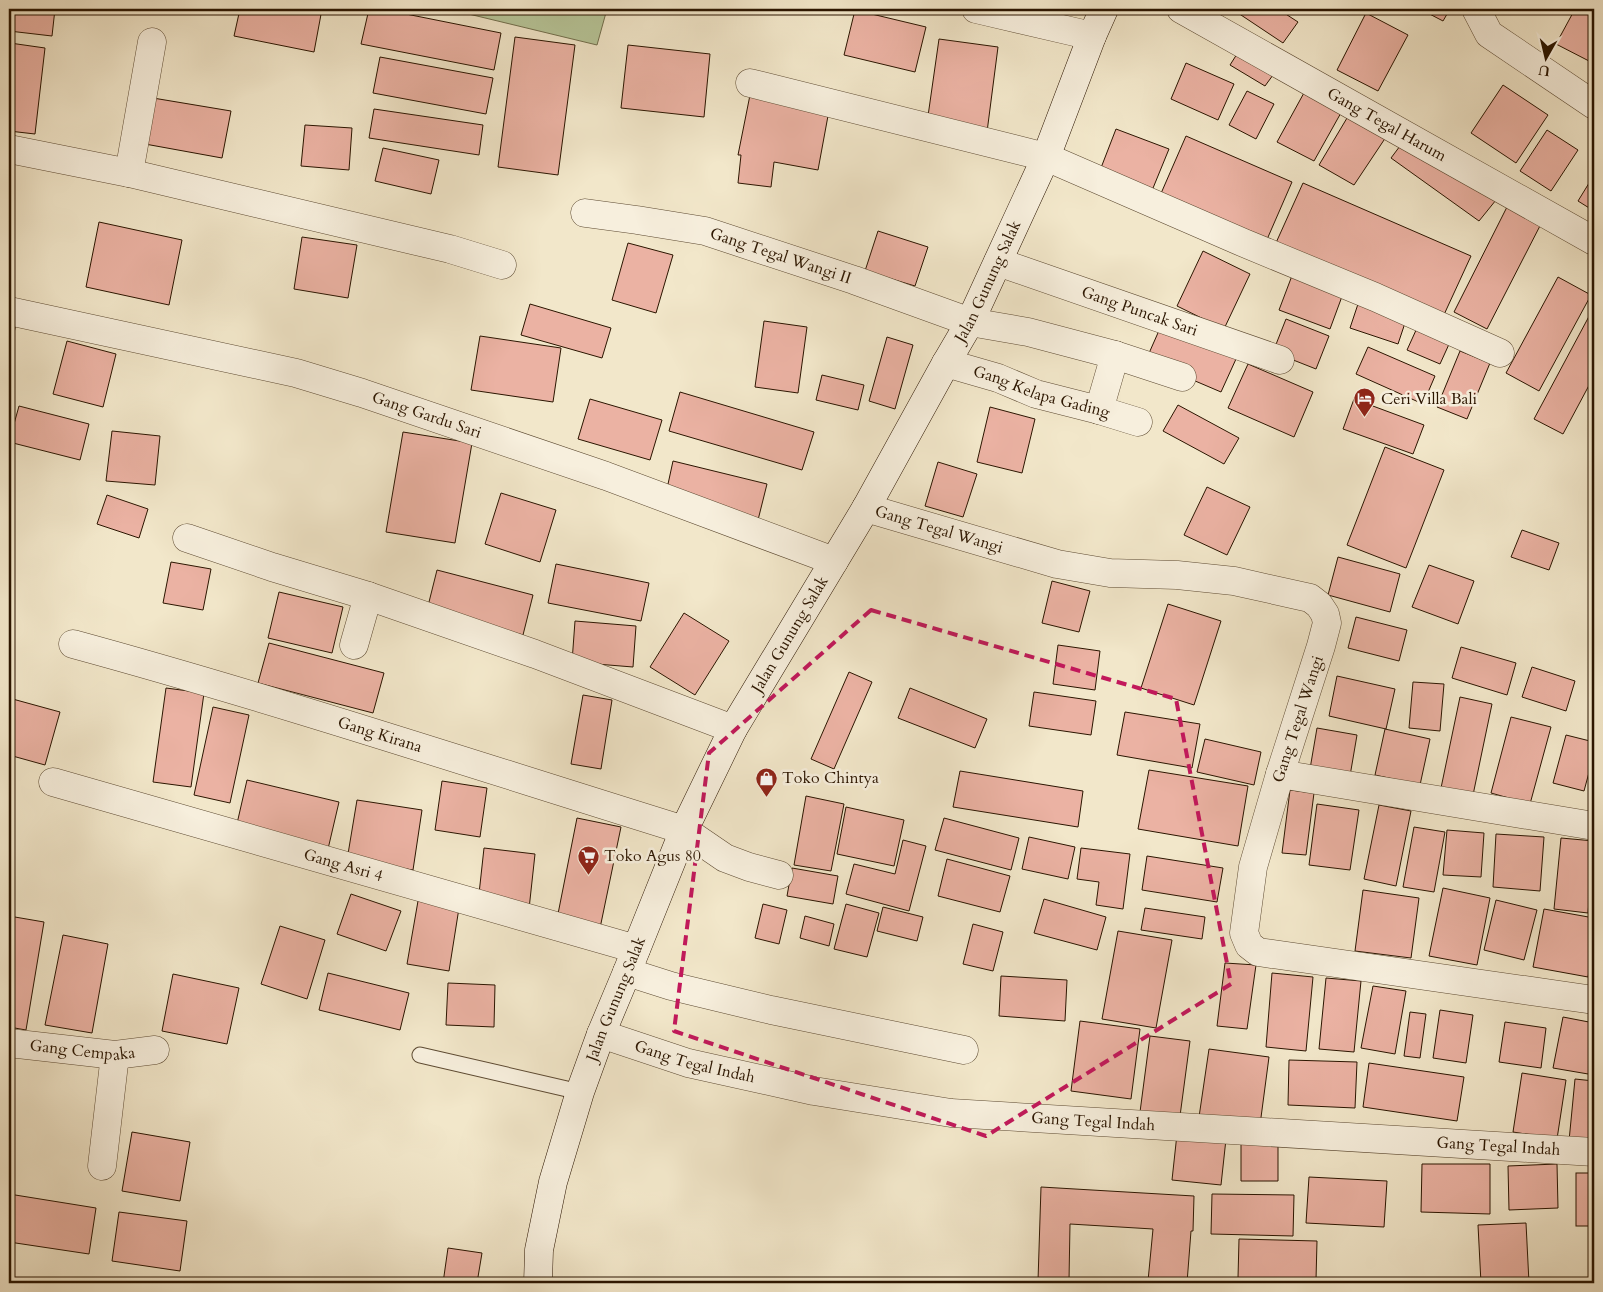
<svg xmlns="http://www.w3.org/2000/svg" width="1603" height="1292" font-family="Cardo,serif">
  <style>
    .green { fill: #b7c699; stroke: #716e4c }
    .building { fill: #ebb2a3; stroke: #2b1500 }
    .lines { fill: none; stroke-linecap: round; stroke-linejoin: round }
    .service-casing { stroke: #5d4a32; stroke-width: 17 }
    .minor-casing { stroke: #5d4a32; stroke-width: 29 }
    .secondary-casing { stroke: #2b1500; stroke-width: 29 }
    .service { stroke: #f7efdd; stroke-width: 15 }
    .minor { stroke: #f7efdd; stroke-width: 28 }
    .secondary { stroke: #f7efdd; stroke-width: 28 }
    .marked { fill: none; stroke: #c2185b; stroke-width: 4; stroke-dasharray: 10 6; stroke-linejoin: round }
    .labels { text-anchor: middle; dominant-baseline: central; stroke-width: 5; stroke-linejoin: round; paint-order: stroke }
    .street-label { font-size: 16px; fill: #2b1500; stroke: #f7efdd }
    .poi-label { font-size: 16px; fill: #2b1500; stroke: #f7efdd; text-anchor: start }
  </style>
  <rect width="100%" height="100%" fill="#f2e7ca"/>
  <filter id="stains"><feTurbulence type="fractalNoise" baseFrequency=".004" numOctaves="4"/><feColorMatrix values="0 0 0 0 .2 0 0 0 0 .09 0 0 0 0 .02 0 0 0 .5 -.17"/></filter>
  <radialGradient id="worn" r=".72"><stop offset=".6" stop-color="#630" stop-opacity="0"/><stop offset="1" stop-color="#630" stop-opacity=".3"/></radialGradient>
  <path class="green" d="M448 9H607L597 45Z"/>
  <g class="building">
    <path d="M9 9H55L52 36 9 31Z"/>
    <path d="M240 9H322L314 52 234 36Z"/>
    <path d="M369 9H381L501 33 494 70 361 44Z"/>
    <path d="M698 9H721L720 14Z"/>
    <path d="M1232 9H1278L1298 22 1283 43Z"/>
    <path d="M1420 9H1450L1443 21Z"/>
    <path d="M1575 9H1594V51L1589 61 1556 44Z"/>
    <path d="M855 10 926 27 915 72 844 55Z"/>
    <path d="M1366 13 1408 35 1378 91 1337 70Z"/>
    <path d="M515 37 575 45 558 175 498 167Z"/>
    <path d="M939 39 998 47 987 132 927 123Z"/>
    <path d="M10 43 45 48 35 134 9 131V58Z"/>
    <path d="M628 45 710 54 704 117 621 108Z"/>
    <path d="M1237 54 1273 75 1265 86 1230 65Z"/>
    <path d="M380 57 493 78 486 114 373 93Z"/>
    <path d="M1186 63 1234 84 1218 120 1171 99Z"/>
    <path d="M1503 85 1548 115 1516 163 1471 133Z"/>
    <path d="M751 90 830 105 818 170 774 162 771 187 738 183 741 155H738Z"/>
    <path d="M1247 91 1274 104 1256 139 1229 125Z"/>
    <path d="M1305 91 1342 111 1314 161 1277 142Z"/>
    <path d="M153 98 231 111 222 158 145 144Z"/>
    <path d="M374 109 483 125 479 155 369 138Z"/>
    <path d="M1350 113 1386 137 1354 185 1319 165Z"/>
    <path d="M305 125 352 128 349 170 301 166Z"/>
    <path d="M1116 129 1169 149 1151 193 1099 173Z"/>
    <path d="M1547 130 1578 150 1551 191 1520 171Z"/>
    <path d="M1186 136 1292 182 1265 244 1159 198Z"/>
    <path d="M1403 142 1496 200 1479 221 1391 158Z"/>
    <path d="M383 148 439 160 431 194 375 181Z"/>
    <path d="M1594 175V211L1578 201Z"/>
    <path d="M1303 183 1471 256 1442 319 1275 245Z"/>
    <path d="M1509 203 1543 220 1487 329 1454 312Z"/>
    <path d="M99 222 182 240 169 305 86 287Z"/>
    <path d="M878 231 928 247 915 286 865 271Z"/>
    <path d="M302 237 357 245 348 298 294 289Z"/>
    <path d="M628 243 673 255 656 313 612 300Z"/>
    <path d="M1203 251 1250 274 1224 329 1177 306Z"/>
    <path d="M1293 273 1344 291 1330 329 1279 310Z"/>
    <path d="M1558 277 1591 295 1539 391 1506 373Z"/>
    <path d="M530 304 611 328 602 358 521 335Z"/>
    <path d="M1358 304 1406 320 1398 344 1350 328Z"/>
    <path d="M1594 307V376L1563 434 1534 419Z"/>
    <path d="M1286 319 1329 336 1316 369 1273 352Z"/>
    <path d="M9 321 16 322 9 363Z"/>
    <path d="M764 321 807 327 798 393 755 387Z"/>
    <path d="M1161 326 1236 359 1221 392 1146 360Z"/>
    <path d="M1417 328 1450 342 1440 364 1407 350Z"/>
    <path d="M480 336 561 348 553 402 471 390Z"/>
    <path d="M887 337 913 345 895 409 869 401Z"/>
    <path d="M67 341 116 354 103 407 53 394Z"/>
    <path d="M1368 347 1435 376 1423 404 1356 374Z"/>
    <path d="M1460 351 1490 363 1467 419 1437 407Z"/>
    <path d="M1248 364 1313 392 1294 437 1228 408Z"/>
    <path d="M822 375 864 385 858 410 816 400Z"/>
    <path d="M680 392 814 432 802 470 669 431Z"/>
    <path d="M590 399 662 420 650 460 578 439Z"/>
    <path d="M1354 399 1424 425 1413 454 1343 429Z"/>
    <path d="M1178 405 1239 438 1224 464 1163 431Z"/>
    <path d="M19 406 89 424 80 460 9 442Z"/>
    <path d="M990 407 1035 419 1022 473 977 462Z"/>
    <path d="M112 431 160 436 155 485 106 481Z"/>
    <path d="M403 432 472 443 455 543 386 532Z"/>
    <path d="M1385 447 1444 470 1406 568 1347 545Z"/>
    <path d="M673 461 767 484 758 520 665 498Z"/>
    <path d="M938 462 977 474 963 517 925 506Z"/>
    <path d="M1207 487 1250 507 1227 555 1184 535Z"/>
    <path d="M501 493 556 510 540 562 485 544Z"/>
    <path d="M107 495 148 509 139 538 97 524Z"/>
    <path d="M1522 530 1559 543 1549 570 1511 557Z"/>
    <path d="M1338 557 1400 574 1390 612 1328 595Z"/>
    <path d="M171 562 211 569 203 610 163 603Z"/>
    <path d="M556 564 649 583 641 621 548 603Z"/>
    <path d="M1429 565 1474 581 1458 624 1412 607Z"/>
    <path d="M437 570 533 595 523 635 427 610Z"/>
    <path d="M1052 581 1090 591 1079 632 1042 623Z"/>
    <path d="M279 592 343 607 332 653 268 638Z"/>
    <path d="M1168 604 1221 621 1194 705 1141 688Z"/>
    <path d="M684 613 729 641 695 695 650 667Z"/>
    <path d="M1356 617 1407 630 1399 661 1348 648Z"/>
    <path d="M575 621 636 626 633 667 572 662Z"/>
    <path d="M269 643 384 673 373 713 258 683Z"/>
    <path d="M1058 645 1100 651 1095 690 1053 684Z"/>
    <path d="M1461 647 1516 663 1507 695 1452 678Z"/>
    <path d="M1532 667 1575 681 1566 711 1522 697Z"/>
    <path d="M849 672 872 682 834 769 811 759Z"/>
    <path d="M1337 676 1395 689 1386 729 1329 716Z"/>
    <path d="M1413 682 1444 684 1440 731 1409 728Z"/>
    <path d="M166 688 204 693 191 787 153 782Z"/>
    <path d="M910 688 987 719 975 748 898 718Z"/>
    <path d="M1034 692 1096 701 1091 735 1029 726Z"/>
    <path d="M583 695 612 700 601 769 571 764Z"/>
    <path d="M1460 697 1492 704 1473 795 1441 788Z"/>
    <path d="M9 698 60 712 45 765 9 755Z"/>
    <path d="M213 707 249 715 230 803 194 795Z"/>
    <path d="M1125 712 1200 724 1192 768 1117 755Z"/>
    <path d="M1511 717 1551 727 1530 804 1491 793Z"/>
    <path d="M1317 728 1357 735 1350 776 1310 769Z"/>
    <path d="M1385 729 1430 739 1420 785 1375 775Z"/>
    <path d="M1566 735 1594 742V754L1584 791 1553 783Z"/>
    <path d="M1205 739 1261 752 1254 785 1197 772Z"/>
    <path d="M1149 770 1248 786 1238 846 1138 829Z"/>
    <path d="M960 771 1083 791 1078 827 953 807Z"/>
    <path d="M247 780 339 802 328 849 236 828Z"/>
    <path d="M442 781 487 788 480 837 435 830Z"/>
    <path d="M1290 790 1314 793 1306 855 1282 853Z"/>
    <path d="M806 796 844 804 831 871 794 865Z"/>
    <path d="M357 800 422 810 413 870 347 860Z"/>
    <path d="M1317 804 1359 810 1350 870 1309 865Z"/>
    <path d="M1379 805 1411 811 1396 886 1364 879Z"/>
    <path d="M846 807 904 820 894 866 837 854Z"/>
    <path d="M577 818 621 827 599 933 556 924Z"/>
    <path d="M944 818 1019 838 1011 870 935 850Z"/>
    <path d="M1414 827 1445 832 1434 892 1403 887Z"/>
    <path d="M1447 830 1484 833 1481 877 1443 875Z"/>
    <path d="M1496 834 1544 837 1540 891 1493 887Z"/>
    <path d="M1029 837 1075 847 1068 879 1022 869Z"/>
    <path d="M1561 838 1594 841 1588 913 1554 909Z"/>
    <path d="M903 840 926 846 909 911 846 894 854 864 895 874Z"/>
    <path d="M484 848 535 854 529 909 478 903Z"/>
    <path d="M1081 848 1130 854 1123 909 1096 905 1099 882 1077 879Z"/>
    <path d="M1147 856 1223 868 1217 902 1142 890Z"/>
    <path d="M947 859 1010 876 1000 912 938 896Z"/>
    <path d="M792 868 838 876 833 904 787 896Z"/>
    <path d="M1443 888 1490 898 1477 965 1429 956Z"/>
    <path d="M1363 890 1419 898 1411 958 1355 951Z"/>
    <path d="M351 894 401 911 386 951 337 934Z"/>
    <path d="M1044 899 1106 917 1097 950 1034 933Z"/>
    <path d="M1496 900 1537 910 1524 960 1484 950Z"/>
    <path d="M418 901 459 908 449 971 407 964Z"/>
    <path d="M763 904 787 910 779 944 755 938Z"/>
    <path d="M846 904 879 913 867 957 834 949Z"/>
    <path d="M883 907 923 917 917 941 877 931Z"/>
    <path d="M1145 908 1205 917 1202 939 1141 930Z"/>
    <path d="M1544 909 1594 918V941L1588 977 1533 967Z"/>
    <path d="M9 916 44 922 26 1030 9 1027Z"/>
    <path d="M805 916 834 924 829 946 800 938Z"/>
    <path d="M973 924 1003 932 993 971 963 964Z"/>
    <path d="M280 926 325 940 307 999 261 984Z"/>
    <path d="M1118 931 1172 940 1156 1028 1102 1019Z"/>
    <path d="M63 935 108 944 92 1033 45 1025Z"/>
    <path d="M1225 963 1256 965 1247 1029 1217 1026Z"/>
    <path d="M328 973 409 993 400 1030 319 1010Z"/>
    <path d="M1272 973 1313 977 1306 1051 1266 1047Z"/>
    <path d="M173 974 239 988 227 1044 162 1031Z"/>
    <path d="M1001 976 1067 980 1065 1021 999 1016Z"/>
    <path d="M1326 978 1361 981 1354 1052 1319 1049Z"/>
    <path d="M448 983 495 985 494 1027 446 1025Z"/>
    <path d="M1373 986 1406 991 1395 1054 1361 1048Z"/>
    <path d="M1440 1010 1473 1015 1466 1063 1433 1058Z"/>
    <path d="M1410 1012 1426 1014 1420 1058 1404 1056Z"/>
    <path d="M1563 1017 1594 1023V1075L1553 1068Z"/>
    <path d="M1080 1021 1140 1029 1131 1099 1071 1091Z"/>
    <path d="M1505 1022 1546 1028 1541 1068 1499 1062Z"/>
    <path d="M1150 1036 1190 1041 1180 1116 1140 1112Z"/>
    <path d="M1209 1049 1269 1057 1260 1125 1199 1117Z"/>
    <path d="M1289 1060 1357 1062 1355 1108 1288 1105Z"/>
    <path d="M1369 1063 1464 1077 1457 1121 1363 1107Z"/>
    <path d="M1522 1073 1566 1080 1557 1139 1513 1132Z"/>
    <path d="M1575 1079 1594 1081V1144L1569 1141Z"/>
    <path d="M132 1132 190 1142 180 1201 122 1191Z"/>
    <path d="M1177 1134 1226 1139 1221 1185 1172 1180Z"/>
    <path d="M1278 1141V1181H1241V1142Z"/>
    <path d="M1422 1164H1490V1214L1421 1212Z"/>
    <path d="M1557 1164 1558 1208 1509 1210 1508 1166Z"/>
    <rect x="1576" y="1173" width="18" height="53"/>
    <path d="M1309 1177 1387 1181 1384 1227 1306 1223Z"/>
    <path d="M1041 1187 1194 1196 1193 1231H1191L1187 1283 1148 1281 1153 1229 1070 1224 1069 1281H1038Z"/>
    <path d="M9 1194 96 1208 89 1254 9 1242Z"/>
    <path d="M1212 1194 1294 1195 1293 1236 1211 1234Z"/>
    <path d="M119 1212 187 1221 180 1271 112 1261Z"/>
    <path d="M1526 1223 1529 1283H1481L1478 1225Z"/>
    <path d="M1239 1239 1317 1241 1316 1280 1238 1278Z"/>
    <path d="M448 1248 482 1253 477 1283H443Z"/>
  </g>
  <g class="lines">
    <defs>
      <path id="service" d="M420 1055 580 1092"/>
      <g id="minor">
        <path d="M976 9 1092 36"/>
        <path id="s1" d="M1181 9 1594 241"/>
        <path d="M1476 9 1489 34 1594 105"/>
        <path d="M750 83 1046 157 1244 243 1375 297 1500 353"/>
        <path d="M9 149 129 173 450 249 502 265"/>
        <path d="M129 173 152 42"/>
        <path id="s2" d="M585 213 637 220 705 231 854 280 970 322 1028 332 1115 355 1182 377"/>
        <path id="s3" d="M998 262 1280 360"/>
        <path id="s4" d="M9 311 296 373 362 393 606 476 834 561"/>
        <path id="s5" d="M946 363 998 378 1036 394 1099 410 1138 422"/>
        <path d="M1099 410 1115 355"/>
        <path id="s6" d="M866 508 1057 564 1110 573 1177 575 1234 581 1310 598 1319 605 1325 614 1327 623 1321 646 1280 774 1253 867 1244 933 1249 945 1258 952 1594 1000"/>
        <path d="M187 538 272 567 368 596 535 654 733 729"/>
        <path id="s7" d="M73 644C278 700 481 767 684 830L725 858 749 867 779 875"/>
        <path d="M354 645 368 596"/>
        <path d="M1280 774 1594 826"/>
        <path id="s8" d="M53 782 636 949"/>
        <path d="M627 972 671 986 771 1010 964 1050"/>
        <path id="s9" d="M601 1034 688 1063 814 1091 951 1113 1594 1152"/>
        <path id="s10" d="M9 1043 115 1055 155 1050"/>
        <path d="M102 1166 115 1055"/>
      </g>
      <g id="secondary">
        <path id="s11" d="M538 1283 539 1250 553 1182 580 1092 601 1034 627 972 684 830 733 729 866 508 946 363 970 322 1046 157 1092 36 1104 9"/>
      </g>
    </defs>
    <use href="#service" class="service-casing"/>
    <use href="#minor" class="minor-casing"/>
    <use href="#secondary" class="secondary-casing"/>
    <use href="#service" class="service"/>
    <use href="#minor" class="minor"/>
    <use href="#secondary" class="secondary"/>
  </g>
  <path class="marked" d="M871 610 1176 699 1231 984 986 1136 674 1031 709 753Z"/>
  <defs>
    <symbol id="hotel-pin" viewBox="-11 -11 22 30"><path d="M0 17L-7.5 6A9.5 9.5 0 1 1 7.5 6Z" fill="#8f2418" stroke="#f7efdd"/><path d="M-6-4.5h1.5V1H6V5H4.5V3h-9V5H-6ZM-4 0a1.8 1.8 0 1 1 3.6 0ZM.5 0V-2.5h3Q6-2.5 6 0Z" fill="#fff"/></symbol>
    <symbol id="shop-pin" viewBox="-11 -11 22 30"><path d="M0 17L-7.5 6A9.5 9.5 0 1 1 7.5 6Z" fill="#8f2418" stroke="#f7efdd"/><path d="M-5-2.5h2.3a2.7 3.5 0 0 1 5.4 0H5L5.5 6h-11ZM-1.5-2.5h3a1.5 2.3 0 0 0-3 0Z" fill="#fff"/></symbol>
    <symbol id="supermarket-pin" viewBox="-11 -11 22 30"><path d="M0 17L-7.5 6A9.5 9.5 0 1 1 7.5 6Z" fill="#8f2418" stroke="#f7efdd"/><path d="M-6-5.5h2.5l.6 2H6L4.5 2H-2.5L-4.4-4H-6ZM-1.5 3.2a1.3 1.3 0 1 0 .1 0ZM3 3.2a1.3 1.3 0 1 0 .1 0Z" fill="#fff"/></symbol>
  </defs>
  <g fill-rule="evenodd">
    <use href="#hotel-pin" x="1352" y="386" width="25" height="34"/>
    <use href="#shop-pin" x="754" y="766" width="25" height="34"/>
    <use href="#supermarket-pin" x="576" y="844" width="25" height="34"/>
  </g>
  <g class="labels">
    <g class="street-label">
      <text stroke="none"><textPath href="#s1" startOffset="236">Gang Tegal Harum</textPath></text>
      <text stroke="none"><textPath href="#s2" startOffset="201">Gang Tegal Wangi II</textPath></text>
      <text stroke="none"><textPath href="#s11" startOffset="1106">Jalan Gunung Salak</textPath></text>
      <text stroke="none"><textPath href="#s3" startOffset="150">Gang Puncak Sari</textPath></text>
      <text stroke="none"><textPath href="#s5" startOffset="100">Gang Kelapa Gading</textPath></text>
      <text stroke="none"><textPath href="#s4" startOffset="431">Gang Gardu Sari</textPath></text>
      <text stroke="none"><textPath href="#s6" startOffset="76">Gang Tegal Wangi</textPath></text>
      <text stroke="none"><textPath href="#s11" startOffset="701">Jalan Gunung Salak</textPath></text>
      <text transform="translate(1298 719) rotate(-72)">Gang Tegal Wangi</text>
      <text stroke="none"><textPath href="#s7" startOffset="320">Gang Kirana</textPath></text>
      <text stroke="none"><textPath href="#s8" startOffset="302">Gang Asri 4</textPath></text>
      <text stroke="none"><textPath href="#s11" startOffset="296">Jalan Gunung Salak</textPath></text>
      <text stroke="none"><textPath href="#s10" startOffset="74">Gang Cempaka</textPath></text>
      <text stroke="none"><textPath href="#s9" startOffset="98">Gang Tegal Indah</textPath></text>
      <text stroke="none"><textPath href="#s9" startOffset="502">Gang Tegal Indah</textPath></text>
      <text stroke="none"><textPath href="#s9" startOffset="908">Gang Tegal Indah</textPath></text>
    </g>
    <g class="poi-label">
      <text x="1381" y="399">Ceri Villa Bali</text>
      <text x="782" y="778">Toko Chintya</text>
      <text x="604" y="856">Toko Agus 80</text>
    </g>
  </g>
  <rect width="1603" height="1292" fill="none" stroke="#f2e7ca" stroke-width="30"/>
  <rect x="10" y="10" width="1583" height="1272" fill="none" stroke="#2b1500" stroke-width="2.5"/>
  <rect x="15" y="15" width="1573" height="1262" fill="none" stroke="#2b1500"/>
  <g transform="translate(1546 58) rotate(188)" stroke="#f7efdd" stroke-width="4" paint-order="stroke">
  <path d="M0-4L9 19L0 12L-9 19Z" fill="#2b1500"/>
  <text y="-8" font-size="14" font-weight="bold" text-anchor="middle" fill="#2b1500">U</text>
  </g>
  <rect width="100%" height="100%" filter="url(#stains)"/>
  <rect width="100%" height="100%" fill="url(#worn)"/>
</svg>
